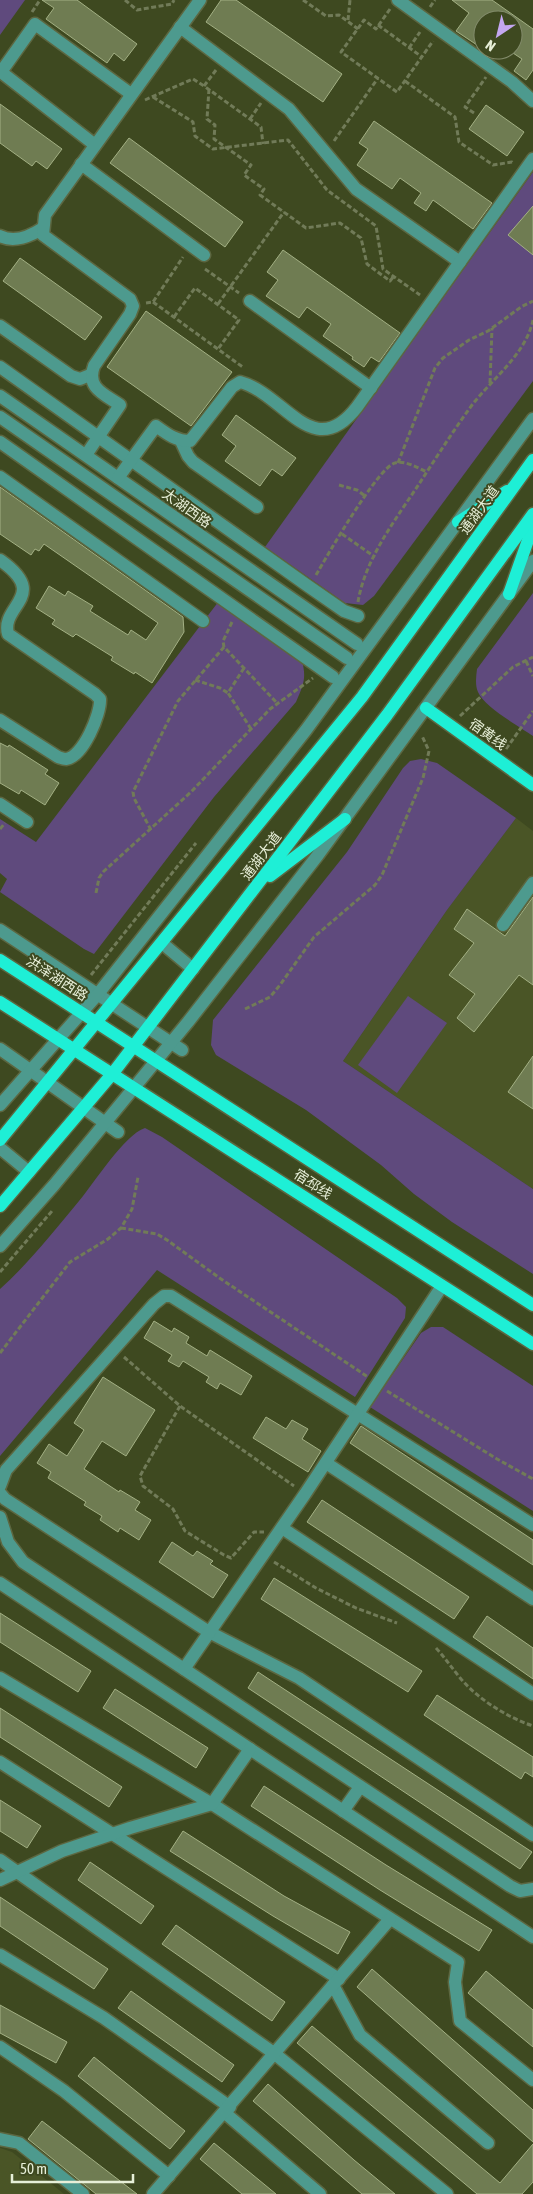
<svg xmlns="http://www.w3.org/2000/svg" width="533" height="2194" font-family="'Asap Condensed','Noto Sans SC',sans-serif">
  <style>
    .built { fill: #4a5526 }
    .green { fill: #5f4a7d }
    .building { fill: #6f7c52; stroke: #a3b084 }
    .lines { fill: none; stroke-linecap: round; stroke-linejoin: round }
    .minor-casing { stroke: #5c6741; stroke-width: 15 }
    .major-casing { stroke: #5c6741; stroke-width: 15 }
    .path { stroke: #717b58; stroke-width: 3; stroke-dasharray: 5 2.5; stroke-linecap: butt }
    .minor { stroke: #4d9a8e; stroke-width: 12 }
    .major { stroke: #1eefd6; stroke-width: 12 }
    .labels { text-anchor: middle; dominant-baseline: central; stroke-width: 4; stroke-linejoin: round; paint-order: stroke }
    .street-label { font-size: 14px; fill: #e7efd8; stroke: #3e4920 }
  </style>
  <rect width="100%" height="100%" fill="#3e4920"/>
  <g class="built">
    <path d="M516 818 533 831V1189L343 1061 447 910Z"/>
    <path d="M0 2148 12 2152 64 2194H0Z"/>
  </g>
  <g class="green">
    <path d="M0 0H25L0 35Z"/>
    <path d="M533 172V381L374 596 363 605 345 603 265 547Z"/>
    <path d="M533 593V736C520 727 484 707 478 692 475 685 476 677 477 669Z"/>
    <path d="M222 597 301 657C307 678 304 683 296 702L214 797 94 954 84 949 0 892 7 879 0 873V819L36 842Z"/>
    <path d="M421 759 437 763 516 818 447 910 343 1061 533 1189V1274L452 1222 414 1194 381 1165 306 1110 216 1055 211 1045 213 1020 347 852 403 768 410 761Z"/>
    <path d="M408 996 447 1023 397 1093 358 1065Z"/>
    <path d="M145 1128 162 1137 397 1298 406 1307 405 1318 355 1397 157 1270 0 1456V1289C29 1263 54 1231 79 1201 95 1182 124 1135 145 1128Z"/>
    <path d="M431 1327H443L533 1386V1511L370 1407 421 1333Z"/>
  </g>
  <g class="building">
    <path d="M42 0H77L137 44 124 61 114 53 107 63 46 19 54 8Z"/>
    <path d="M221 0H236L342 74 323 102 206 22Z"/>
    <path d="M452 0H492L533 29V70L526 80 514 71 522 59 513 53V20H483V49L456 31 469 13Z"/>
    <path d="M0 104 62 149 47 169 36 161 32 166 0 143Z"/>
    <path d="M486 105 524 132 507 156 469 129Z"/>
    <path d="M374 121 492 203 473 229 433 200 426 211 414 203 421 193 400 178 392 189 357 165 368 149 359 143Z"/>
    <path d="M129 138 243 222 225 247 110 163Z"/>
    <path d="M533 206V255L508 235Z"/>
    <path d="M283 250 400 333 379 362 371 357 364 367 352 359 353 357 323 336 331 324 307 307 299 318 266 296 278 280 267 272Z"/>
    <path d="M20 258 102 317 85 340 3 281Z"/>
    <path d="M146 311 232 372 191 426 107 367Z"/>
    <path d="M236 415 296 458 282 476 272 469 260 486 225 461 236 446 222 435Z"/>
    <path d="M0 487 183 617 184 632 152 683 135 672 134 674 111 660 113 657 76 634 73 637 52 624 55 620 36 608 49 586 65 596 68 591 93 606 90 611 128 635 131 630 146 640 158 623 44 544 39 551 35 549 31 555 0 534Z"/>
    <path d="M0 743 8 747 9 745 48 770 45 774 59 783 45 805 21 790 19 794 0 783Z"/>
    <path d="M533 897V985L519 975 474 1032 457 1018 475 994 449 975 474 943 454 929 467 909 505 936Z"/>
    <path d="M533 1056V1109L508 1092Z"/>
    <path d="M154 1321 172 1332 174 1328 189 1337 186 1343 207 1356 210 1350 252 1376 241 1395 220 1383 217 1389 206 1382 209 1377 183 1361 179 1367 168 1361 172 1355 144 1338Z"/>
    <path d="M103 1377 155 1410 126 1456 102 1441 84 1469 119 1492 120 1490 140 1502 135 1510 151 1520 139 1540 120 1528 118 1532 100 1520 102 1516 84 1505 86 1502 48 1478 51 1472 37 1463 49 1444 67 1456 84 1430 74 1423Z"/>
    <path d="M266 1417 286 1429 292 1420 308 1429 302 1439 321 1451 308 1472 253 1438Z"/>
    <path d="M361 1426 533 1540V1565L350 1443Z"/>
    <path d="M322 1500 469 1597 454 1619 307 1522Z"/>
    <path d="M172 1542 193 1556 197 1551 213 1561 210 1564 228 1575 213 1598 159 1562Z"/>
    <path d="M274 1578 422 1671 408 1692 261 1599Z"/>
    <path d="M0 1613 91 1671 78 1692 0 1642Z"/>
    <path d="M487 1616 533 1648V1679L473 1637Z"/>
    <path d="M258 1672 532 1852 520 1869 248 1688Z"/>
    <path d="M115 1689 208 1748 196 1768 103 1708Z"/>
    <path d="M437 1695 533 1757V1777L525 1772 521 1779 424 1715Z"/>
    <path d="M0 1708 122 1787 109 1807 0 1737Z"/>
    <path d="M264 1786 386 1865 492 1930 479 1951 380 1890 251 1806Z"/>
    <path d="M0 1800 41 1826 27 1848 0 1831Z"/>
    <path d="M183 1831 284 1896 350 1932 338 1954 273 1916 170 1851Z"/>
    <path d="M90 1862 154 1906 141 1924 78 1880Z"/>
    <path d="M0 1897 108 1969 94 1989 0 1926Z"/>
    <path d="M176 1925 285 2002 272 2021 162 1944Z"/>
    <path d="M372 1969 533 2110V2142L357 1987Z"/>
    <path d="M486 1971 533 2010V2047L468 1993Z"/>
    <path d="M131 1991 234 2065 222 2082 118 2008Z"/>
    <path d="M0 2005 67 2042 56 2063 0 2033Z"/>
    <path d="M312 2026 500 2183 533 2144V2182L522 2194H477L297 2043Z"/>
    <path d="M94 2057 185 2131 170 2149 78 2076Z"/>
    <path d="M268 2084 354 2160 395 2194H362L253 2101Z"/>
    <path d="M42 2121 137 2194H96L28 2139Z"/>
    <path d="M214 2143 276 2194H242L200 2159Z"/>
  </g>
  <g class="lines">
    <defs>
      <g id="minor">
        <path d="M398 0 512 82 533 101"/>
        <path d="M180 27 289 109 356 189 460 262"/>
        <path d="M95 145 1 72 35 24 131 94"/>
        <path d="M81 164 204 255"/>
        <path d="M0 236C14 243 31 236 43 228"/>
        <path d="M250 301 371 388"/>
        <path d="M0 326 71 376 80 379 90 375"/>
        <path d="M0 367 308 586 344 611 358 616"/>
        <path d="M0 396 357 644"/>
        <path d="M0 417 347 658"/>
        <path d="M181 441 188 456 193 462 257 507"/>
        <path d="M0 442 333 677"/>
        <path d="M86 455 120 405C104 394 86 388 94 366L130 314 133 306 130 299 43 235 45 215 200 0"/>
        <path d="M0 477 203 621"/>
        <path d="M118 478 156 426C167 434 176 441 190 441L232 387 240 382C285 394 313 464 357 407L533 159"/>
        <path d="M0 560C51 596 0 605 8 634L95 694 100 699C101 714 83 757 66 759 63 759 61 758 58 757L0 720"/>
        <path d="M0 804 27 822"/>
        <path d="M503 925 533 883"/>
        <path d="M0 930 182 1050"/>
        <path d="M162 943 193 969"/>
        <path d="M0 1049 118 1132"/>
        <path d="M0 1105 98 994 306 730 533 419"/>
        <path d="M0 1148 29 1172"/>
        <path d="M0 1246 54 1185 188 1022 318 855 533 561"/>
        <path d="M326 1463 533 1599"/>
        <path d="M0 1486 6 1470 154 1304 164 1296H171L533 1525"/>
        <path d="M0 1493 5 1499 209 1632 299 1678 533 1835"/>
        <path d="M0 1517 8 1542 23 1562 510 1886 520 1891 533 1889"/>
        <path d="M282 1528 533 1694"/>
        <path d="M0 1583 533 1937"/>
        <path d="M184 1669 305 1494 442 1286"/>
        <path d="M0 1678 212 1804 458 1962 455 1982 460 2021 533 2080"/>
        <path d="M0 1762 339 1979"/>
        <path d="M343 1811 360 1787"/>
        <path d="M0 1860 275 2054 447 2194"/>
        <path d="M0 1880 62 1851 130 1828 212 1804 250 1749"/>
        <path d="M0 1955 104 2018 230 2107"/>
        <path d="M333 1985 360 2035 488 2143"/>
        <path d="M0 2047 64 2091 169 2176"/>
        <path d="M225 2113 320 2194"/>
        <path d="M0 2139 19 2143 83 2194"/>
        <path d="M153 2194 390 1919"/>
      </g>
      <g id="major">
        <path d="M458 522 507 491"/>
        <path d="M509 594 533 526"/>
        <path d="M426 708 533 785"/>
        <path d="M270 876 345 819"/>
        <path d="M0 960 533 1305"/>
        <path d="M0 1002 533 1344"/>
        <path d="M0 1140 362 697 533 460"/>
        <path d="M0 1206 113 1073 387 715 533 514"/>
      </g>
    </defs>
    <use href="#minor" class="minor-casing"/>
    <use href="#major" class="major-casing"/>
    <g class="path">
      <path d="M125 0 137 10 172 4 174 0"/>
      <path d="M303 0 326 16 339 15 358 29"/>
      <path d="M430 7 435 0"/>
      <path d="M390 9 376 29 364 20 341 52 397 92 433 41"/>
      <path d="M32 12 40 0"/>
      <path d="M348 20 350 0"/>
      <path d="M378 25 422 57"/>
      <path d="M409 48 420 32"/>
      <path d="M216 70 204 86 261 127 263 144"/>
      <path d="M405 81 455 117 459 142 493 165 512 162 514 164"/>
      <path d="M209 89 207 119 215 125 214 139 251 165 244 175 264 189 260 195 306 228 340 223 361 238 367 264 390 281 394 276"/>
      <path d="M153 97 193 122 195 136 213 149 288 140 327 190 376 226 383 269 420 295"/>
      <path d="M145 100 193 79 204 86"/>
      <path d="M474 113 465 107 486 77"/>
      <path d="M250 119 261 103"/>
      <path d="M334 141 378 78"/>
      <path d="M205 269 239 293"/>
      <path d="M153 302 244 368"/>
      <path d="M146 303 153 302 183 257"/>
      <path d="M218 304 284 212"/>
      <path d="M174 317 195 288 239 320 218 349"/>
      <path d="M490 383 492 328"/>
      <path d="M398 463 435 368 443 358 469 340 488 331 521 307 533 301"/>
      <path d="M339 485 357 490 365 496"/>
      <path d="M342 534 375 557"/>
      <path d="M316 575C327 556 378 467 395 463 405 460 418 468 427 472"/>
      <path d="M358 602C365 559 396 519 419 484 436 458 453 431 472 405 492 379 526 354 533 320"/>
      <path d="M232 622 223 641 224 647 277 703"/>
      <path d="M526 661 533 676"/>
      <path d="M244 668 228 693 251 729"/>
      <path d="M195 680 220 688 228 693"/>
      <path d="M460 716 513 667 533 657"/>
      <path d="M506 749 533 711"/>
      <path d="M0 829 5 823"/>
      <path d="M151 830 134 798 133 792 178 701 224 647"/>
      <path d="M96 893 99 878 103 872 191 792 270 709 313 678"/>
      <path d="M91 975 196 843"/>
      <path d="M245 1009 270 997 280 985 314 937 375 885 382 875 423 778 429 751 422 736"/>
      <path d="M121 1228 157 1234 167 1240 221 1279 368 1377"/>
      <path d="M0 1272 52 1211"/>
      <path d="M0 1353 70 1262 108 1239 121 1228 132 1209 138 1177"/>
      <path d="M124 1357 180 1406 294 1486"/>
      <path d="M387 1391 497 1459 533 1479"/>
      <path d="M180 1406 140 1476 143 1486 173 1509 185 1531 224 1555 231 1558 254 1532H264"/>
      <path d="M274 1562 316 1588 356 1608 397 1623"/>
      <path d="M436 1648C445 1658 452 1668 461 1679 479 1700 507 1717 533 1726"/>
    </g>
    <use href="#minor" class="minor"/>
    <use href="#major" class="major"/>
  </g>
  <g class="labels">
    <g class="street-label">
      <text transform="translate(187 508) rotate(35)">太湖西路</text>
      <text transform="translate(479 510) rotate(-54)">通湖大道</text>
      <text transform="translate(488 734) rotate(36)">宿黄线</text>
      <text transform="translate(261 856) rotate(-53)">通湖大道</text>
      <text transform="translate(57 978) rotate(33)">洪泽湖西路</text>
      <text transform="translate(313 1184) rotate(33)">宿邳线</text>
    </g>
  </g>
  <g transform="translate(498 35) rotate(215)"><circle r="24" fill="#3e4920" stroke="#828b6a"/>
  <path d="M0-4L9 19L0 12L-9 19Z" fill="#c4a7f1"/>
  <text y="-8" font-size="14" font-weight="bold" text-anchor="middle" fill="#e7efd8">N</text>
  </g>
  <path d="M12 2174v8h121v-8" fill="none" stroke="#e7efd8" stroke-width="2.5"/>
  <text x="20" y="2174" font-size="15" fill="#e7efd8" stroke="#3e4920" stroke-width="4" paint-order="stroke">50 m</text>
</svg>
